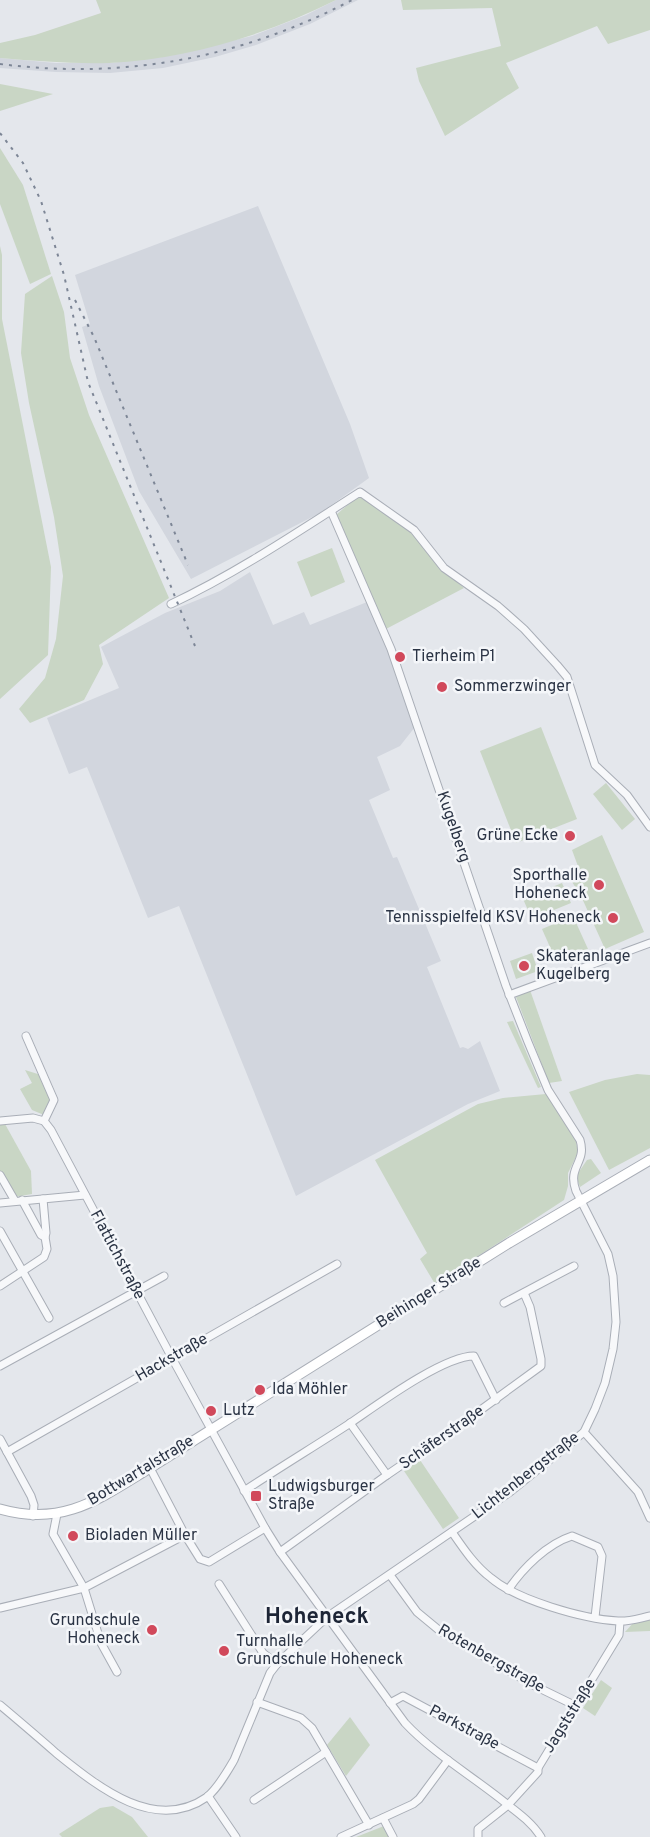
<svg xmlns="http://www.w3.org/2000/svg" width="650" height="1837" font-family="Overpass,sans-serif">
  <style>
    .built { fill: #d2d6de }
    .green { fill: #c9d6c5 }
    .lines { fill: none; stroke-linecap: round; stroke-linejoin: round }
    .street-casing { stroke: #a9aeb7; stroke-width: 9 }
    .secondary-casing { stroke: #a9aeb7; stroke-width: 11 }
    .street { stroke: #f7f8fa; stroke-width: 7 }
    .secondary { stroke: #fff; stroke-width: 9 }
    .rail { stroke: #7d8696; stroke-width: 2; stroke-dasharray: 3 6; stroke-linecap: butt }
    .poi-dot { fill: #d1495b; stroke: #f4f6f9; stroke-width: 2 }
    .labels { text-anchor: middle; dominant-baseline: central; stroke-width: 5; stroke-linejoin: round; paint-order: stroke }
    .poi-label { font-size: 16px; fill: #2b3445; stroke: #f4f6f9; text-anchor: start }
    .street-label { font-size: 16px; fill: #2b3445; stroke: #f4f6f9 }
    .district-label { font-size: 22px; font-weight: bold; fill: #1d2536; stroke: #f4f6f9 }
  </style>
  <rect width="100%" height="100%" fill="#e4e7ec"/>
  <g class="built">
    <path d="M336 0H358L310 24 256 45 215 57 163 68 110 73 56 72 0 68V58L56 63H110L162 57 252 36 306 15Z"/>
    <path d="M258 206 350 424 369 478 322 512 191 579 139 491 99 386 82 327 90 324 75 275Z"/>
    <path d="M250 572 273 625 304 612 310 625 367 602 395 667 415 727 400 746 377 757 390 790 369 800 393 858 397 857 441 961 427 967 460 1048 463 1047 468 1049 480 1041 500 1091 468 1104 296 1196 179 906 148 918 87 767 69 774 47 718 119 688 101 647 165 613 220 591Z"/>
  </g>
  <g class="green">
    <path d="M96 0H336C266 35 188 59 109 63 73 64 36 61 0 58V43L35 35 101 13Z"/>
    <path d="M401 0H650V30L608 44 597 26 506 63 519 88 445 136 419 81 416 68 501 46 492 8 403 10Z"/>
    <path d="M0 84 53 94 0 111Z"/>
    <path d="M0 148 23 185 51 274 30 284 0 204Z"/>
    <path d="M0 246 2 255V319L51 567 48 655 0 699Z"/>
    <path d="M52 276 64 312 70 358 89 415 169 598 99 645 103 664 84 700 30 723 19 709 45 678 56 639 63 576 54 517 29 403 21 353 25 294Z"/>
    <path d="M359 495 402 525 417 539 434 562 464 588 386 629 336 515Z"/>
    <path d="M332 548 345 582 311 597 297 562Z"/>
    <path d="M541 727 577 819 516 843 480 751Z"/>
    <path d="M606 783 635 819 622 830 593 794Z"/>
    <path d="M602 835 644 932 605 949 581 896 567 874 579 869 572 850Z"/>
    <path d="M562 883 571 903 532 919 523 899Z"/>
    <path d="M573 916 588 949 557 963 542 929Z"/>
    <path d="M532 953 538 971 516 979 510 961Z"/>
    <path d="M530 990 562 1081 549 1083 516 997Z"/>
    <path d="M513 1021 541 1087 538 1088 507 1022Z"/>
    <path d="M25 1070 41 1075 51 1102 44 1115 32 1110 20 1089 32 1083Z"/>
    <path d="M637 1074 650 1075V1148L609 1170 569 1092 605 1080Z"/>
    <path d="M546 1094 576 1141 578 1153 568 1173V1186L564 1200 435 1284 420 1259 427 1253 375 1160 478 1104 503 1098Z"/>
    <path d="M5 1124 31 1171 32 1194 15 1197 0 1171V1125Z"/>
    <path d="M591 1159 601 1173 580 1187 576 1176 587 1160Z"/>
    <path d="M420 1460 459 1518 443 1529 404 1471Z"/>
    <path d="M650 1620V1631L625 1632 634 1622Z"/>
    <path d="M601 1680 612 1688 595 1716 583 1708Z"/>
    <path d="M350 1717 370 1745 346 1776 327 1745Z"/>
    <path d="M113 1806 132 1817 148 1837H62L59 1834 100 1808Z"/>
    <path d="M384 1826 389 1837H356Z"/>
  </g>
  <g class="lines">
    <defs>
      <g id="street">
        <path d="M171 604C237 573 299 531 360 492L414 530 444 568 498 606 524 629 557 665 567 677 595 765 627 795 650 827"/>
        <path d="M509 995 650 943"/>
        <path d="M26 1036 54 1100 44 1121"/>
        <path d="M0 1121 33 1118 44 1121 51 1130 172 1358 265 1528 280 1552 405 1723C435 1755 474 1777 508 1805 520 1814 533 1824 541 1837"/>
        <path d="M0 1175 15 1201"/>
        <path d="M43 1199 46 1233 45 1237"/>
        <path d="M0 1203 85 1195"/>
        <path d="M0 1231 49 1318"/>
        <path d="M0 1286 44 1257 47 1249 45 1237 41 1235 22 1200"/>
        <path d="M504 1303 574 1266"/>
        <path d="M0 1366 164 1276"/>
        <path d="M350 1423 387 1475"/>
        <path d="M584 1432 638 1492 650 1518"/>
        <path d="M0 1439 31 1496 34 1505 33 1516"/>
        <path d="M7 1452 337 1264"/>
        <path d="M150 1468 185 1535 200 1559 209 1562 265 1528"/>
        <path d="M244 1491C279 1468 315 1446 349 1424 377 1405 443 1356 474 1356L496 1400"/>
        <path d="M57 1514 53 1534 84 1588 101 1643 117 1672"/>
        <path d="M452 1532C463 1548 475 1566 491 1578 517 1600 583 1619 618 1621 628 1622 640 1618 650 1616"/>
        <path d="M280 1552 387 1475 460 1425 541 1366V1359L530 1307 524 1293"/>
        <path d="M390 1575 417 1612 440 1631 535 1686 576 1706"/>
        <path d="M219 1584 263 1653 277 1664"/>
        <path d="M508 1590C523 1568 547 1544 572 1536L598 1547 602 1556 595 1617"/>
        <path d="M0 1608 84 1588 185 1535"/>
        <path d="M257 1702 301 1718 312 1728 369 1825"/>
        <path d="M390 1703 403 1696 538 1768"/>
        <path d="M0 1705C19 1721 38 1737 56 1753 96 1785 154 1834 207 1797 218 1788 227 1772 234 1760L270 1673 277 1664 327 1617 510 1492 584 1432 595 1409 605 1383 613 1349 616 1322 613 1276 608 1254 576 1191C567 1166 587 1163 580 1140L548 1090 528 1042 506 986 391 649 331 511"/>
        <path d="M208 1796 236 1837"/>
        <path d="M254 1800 326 1752"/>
        <path d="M383 1818 393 1837"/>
        <path d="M341 1837 413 1804 419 1799 448 1760"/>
        <path d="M478 1837V1829L508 1805 538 1772V1768L619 1635 620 1622"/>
      </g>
      <path id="secondary" d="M0 1509C63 1527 99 1499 150 1468L509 1243 650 1160"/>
    </defs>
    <use href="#street" class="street-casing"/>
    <use href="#secondary" class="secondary-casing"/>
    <use href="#street" class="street"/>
    <use href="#secondary" class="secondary"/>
    <g class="rail">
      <path d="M0 64C125 80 241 58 352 0"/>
      <path d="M0 133 23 163 41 201 64 275 88 382 195 646"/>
      <path d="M75 300 94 337 188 565"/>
    </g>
  </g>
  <g class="poi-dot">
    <circle cx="400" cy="657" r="6"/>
    <circle cx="442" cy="687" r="6"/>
    <circle cx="570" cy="836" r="6"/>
    <circle cx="599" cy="885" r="6"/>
    <circle cx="613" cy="918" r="6"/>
    <circle cx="524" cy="966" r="6"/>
    <circle cx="260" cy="1390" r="6"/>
    <circle cx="211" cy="1411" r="6"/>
    <rect x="250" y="1490" width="12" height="12" rx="3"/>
    <circle cx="73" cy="1536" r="6"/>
    <circle cx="152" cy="1630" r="6"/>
    <circle cx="224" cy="1651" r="6"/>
  </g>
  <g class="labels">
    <g class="poi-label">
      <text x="412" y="657">Tierheim P1</text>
      <text x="454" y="687">Sommerzwinger</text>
      <text x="558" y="836" text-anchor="end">Grüne Ecke</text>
      <text x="587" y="876" text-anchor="end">Sporthalle<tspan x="587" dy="18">Hoheneck</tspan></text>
      <text x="601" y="918" text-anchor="end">Tennisspielfeld KSV Hoheneck</text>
      <text x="536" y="957">Skateranlage<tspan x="536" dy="18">Kugelberg</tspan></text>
      <text x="272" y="1390">Ida Möhler</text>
      <text x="223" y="1411">Lutz</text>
      <text x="268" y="1487">Ludwigsburger<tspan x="268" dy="18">Straße</tspan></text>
      <text x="85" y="1536">Bioladen Müller</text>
      <text x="140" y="1621" text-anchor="end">Grundschule<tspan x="140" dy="18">Hoheneck</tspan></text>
      <text x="236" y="1642">Turnhalle<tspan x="236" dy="18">Grundschule Hoheneck</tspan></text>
    </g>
    <g class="street-label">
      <text transform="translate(453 827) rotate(71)">Kugelberg</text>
      <text transform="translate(117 1255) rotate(62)">Flattichstraße</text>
      <text transform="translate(429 1293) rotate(-32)">Beihinger Straße</text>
      <text transform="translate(172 1358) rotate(-30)">Hackstraße</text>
      <text transform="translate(442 1438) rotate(-35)">Schäferstraße</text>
      <text transform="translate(141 1471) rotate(-31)">Bottwartalstraße</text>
      <text transform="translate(526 1476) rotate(-38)">Lichtenbergstraße</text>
      <text transform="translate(491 1659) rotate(30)">Rotenbergstraße</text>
      <text transform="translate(570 1716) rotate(-58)">Jagststraße</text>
      <text transform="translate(464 1728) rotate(28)">Parkstraße</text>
    </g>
    <g class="district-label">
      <text x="317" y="1617">Hoheneck</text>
    </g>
  </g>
</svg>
